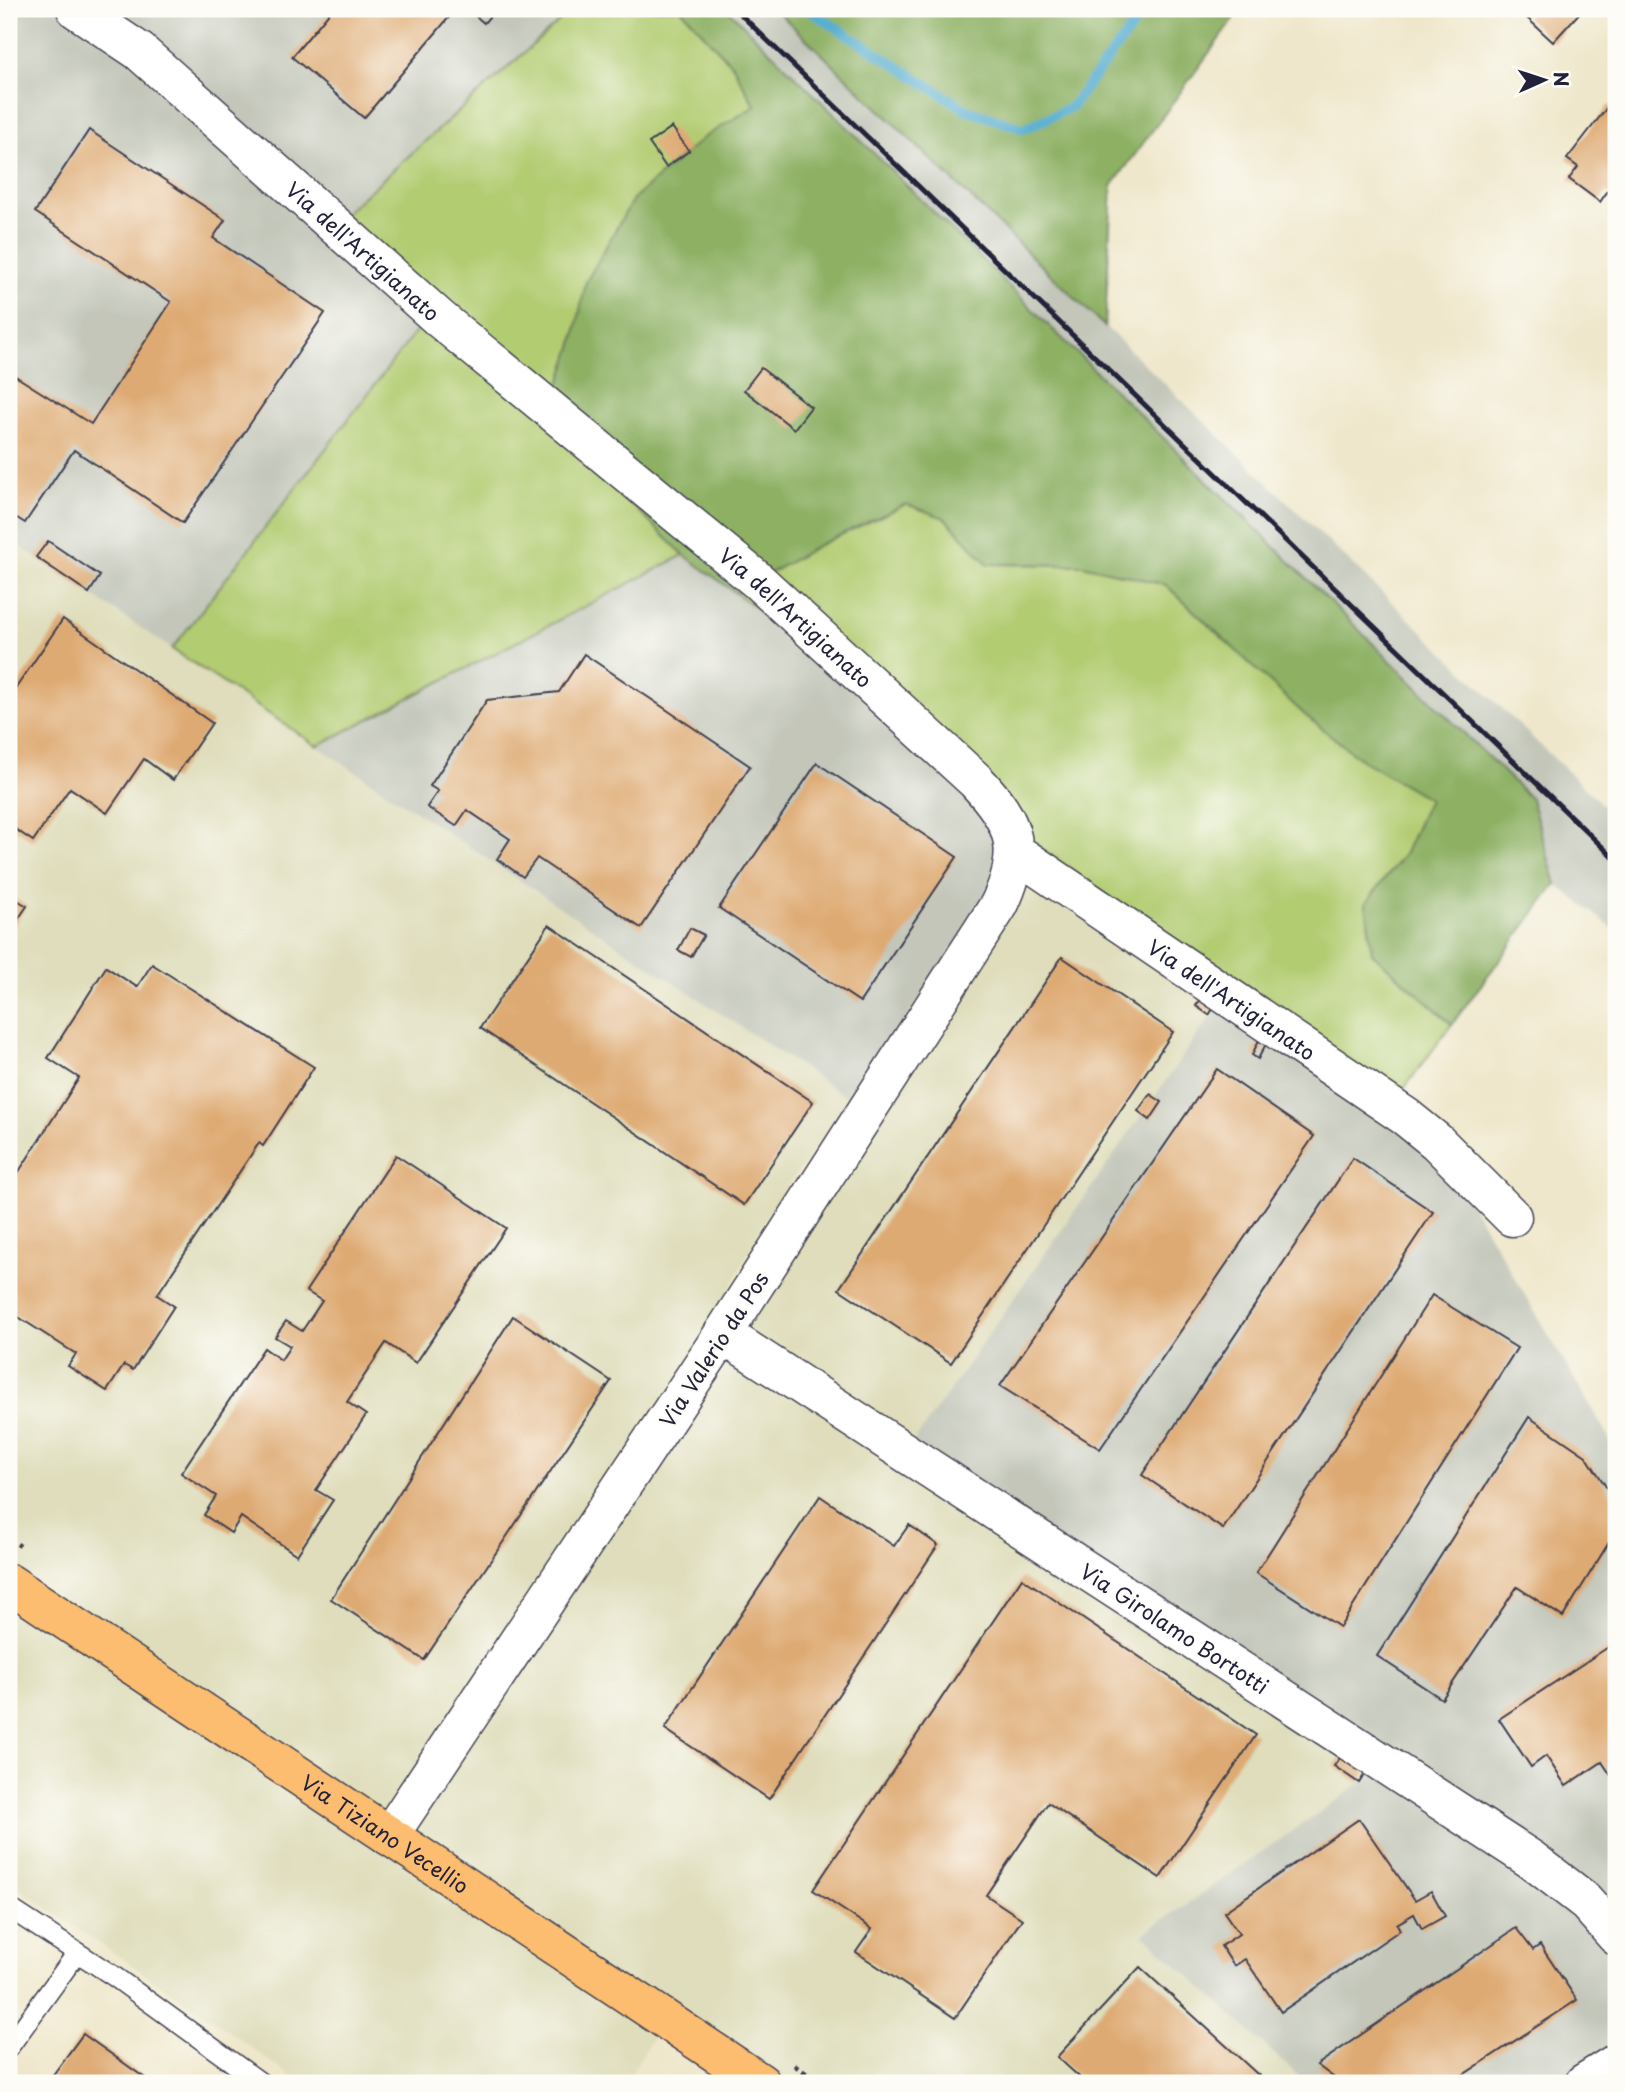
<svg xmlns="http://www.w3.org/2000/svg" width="1625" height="2092" font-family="'Playpen Sans',sans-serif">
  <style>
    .built { fill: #dfddbb }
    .industrial { fill: #c3c6b9 }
    .green { fill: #b2cc72; stroke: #6a7756; stroke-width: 2 }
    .forest { fill: #8db064; stroke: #586950; stroke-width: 2 }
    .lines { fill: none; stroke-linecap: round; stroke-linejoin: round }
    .stream { stroke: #50aace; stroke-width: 10 }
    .building { fill: #deaa73 }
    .lane-casing { stroke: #414051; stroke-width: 22 }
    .street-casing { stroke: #414051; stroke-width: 41 }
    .primary-casing { stroke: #414051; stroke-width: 41 }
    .path { stroke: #414051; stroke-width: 4.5; stroke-dasharray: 5 5; stroke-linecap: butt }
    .lane { stroke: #fff; stroke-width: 19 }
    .street { stroke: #fff; stroke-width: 38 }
    .primary { stroke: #fcbd6f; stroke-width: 38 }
    .rail { stroke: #22223b; stroke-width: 5 }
    .labels { text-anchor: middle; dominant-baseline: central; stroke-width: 5; stroke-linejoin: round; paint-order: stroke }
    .street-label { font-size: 21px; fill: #22223b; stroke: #fdfcf7 }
  </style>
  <rect width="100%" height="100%" fill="#fdfcf7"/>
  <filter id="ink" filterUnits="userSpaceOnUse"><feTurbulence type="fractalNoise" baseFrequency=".0143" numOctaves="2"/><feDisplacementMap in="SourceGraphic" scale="14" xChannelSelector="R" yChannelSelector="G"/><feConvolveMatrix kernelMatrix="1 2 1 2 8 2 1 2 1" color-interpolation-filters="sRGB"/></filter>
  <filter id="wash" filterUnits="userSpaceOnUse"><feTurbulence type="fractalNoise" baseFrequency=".00686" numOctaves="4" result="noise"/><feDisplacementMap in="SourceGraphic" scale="28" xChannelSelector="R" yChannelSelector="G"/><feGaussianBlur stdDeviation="1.57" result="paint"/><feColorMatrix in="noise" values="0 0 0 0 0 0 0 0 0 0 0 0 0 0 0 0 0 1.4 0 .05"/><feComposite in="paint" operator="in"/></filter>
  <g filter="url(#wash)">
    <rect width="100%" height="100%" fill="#efe7cb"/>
    <path class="built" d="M9 539 850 1099 768 1214 715 1319 1031 842 1231 987 1389 1764 1143 1934 1306 2083H775L781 2076 672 2006 625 2083H300L230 2032 9 1882Z"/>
    <g class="industrial">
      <path d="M9 9H573L318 237 420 326 172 649 9 539Z"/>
      <path d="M727 9H775L1616 818V931L1556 884 1531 799Z"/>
      <path d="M684 555 845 672 1031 842 850 1099 317 746Z"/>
      <path d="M1231 987 1395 1101 1473 1207 1616 1450V2052L1570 2083H1306L1143 1934 1389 1764 906 1453Z"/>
    </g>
    <g class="green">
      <path d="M573 9H681L733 66 755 106 703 138 587 282 573 344 547 423 684 555 317 746 172 649 420 326 318 237Z"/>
      <path d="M906 504 945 518 988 564 1083 565 1166 585 1305 715 1362 760 1430 799 1405 853 1366 903 1372 953 1452 1024 1395 1101 1031 842 845 672 736 593 819 545Z"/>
    </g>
    <g class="forest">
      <path d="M681 9H727L1531 799 1556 884 1452 1024 1372 953 1366 903 1405 853 1429 799 1362 760 1305 715 1166 585 1083 565 988 564 945 518 906 504 819 545 736 593 684 555 547 423 573 344 586 282 633 199 703 138 755 106 733 66Z"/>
      <path d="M775 9H1241L1112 186 1105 327Z"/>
    </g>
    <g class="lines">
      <path class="stream" d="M807 9 967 110 1024 129 1071 107 1146 9"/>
    </g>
    <g id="blocks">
      <g class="building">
        <path d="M332 9H456L364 118 292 57Z"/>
        <path d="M467 9H496L484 23Z"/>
        <path d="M1534 9H1583L1553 42 1526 17Z"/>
        <path d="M1609 105 1616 111V199L1607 192 1600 202 1569 179 1578 167 1567 159Z"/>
        <path d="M672 127 689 151 666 167 649 143Z"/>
        <path d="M89 130 225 220 213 238 325 313 183 523 74 450 25 523 9 513V372L91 424 171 302 35 212Z"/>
        <path d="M761 368 811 407 794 429 744 390Z"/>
        <path d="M48 541 100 576 89 593 36 557Z"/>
        <path d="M63 619 212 723 173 780 144 759 107 813 70 788 33 841 9 825V698Z"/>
        <path d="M584 654 750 766 641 928 537 858 523 877 497 859 510 839 467 810 456 826 427 807 438 791 430 786 487 700 559 692Z"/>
        <path d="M817 763 957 857 860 1002 719 908Z"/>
        <path d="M9 895 27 906 9 933Z"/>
        <path d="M549 925 813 1102 744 1205 480 1028Z"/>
        <path d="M690 928 704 935 691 957 678 950Z"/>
        <path d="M1062 957 1173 1032 951 1363 839 1289Z"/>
        <path d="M152 964 314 1067 263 1146 259 1143 157 1295 174 1306 133 1370 124 1365 107 1391 68 1366 76 1354 9 1311V1187L79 1078 48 1058 106 967 137 987Z"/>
        <path d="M1203 995 1216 1004 1209 1015 1196 1006Z"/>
        <path d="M1259 1040 1266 1044 1258 1059 1252 1055Z"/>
        <path d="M1217 1069 1314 1136 1100 1449 1000 1386Z"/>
        <path d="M1150 1094 1162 1102 1150 1120 1138 1111Z"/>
        <path d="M396 1155 506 1228 416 1363 386 1343 347 1402 366 1415 316 1490 333 1500 297 1555 241 1517 231 1533 204 1515 216 1496 181 1473 264 1348 281 1360 290 1346 275 1337 286 1321 302 1331 322 1301 306 1291Z"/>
        <path d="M1353 1158 1433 1212 1223 1529 1142 1475Z"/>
        <path d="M1432 1295 1517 1348 1340 1627 1256 1573Z"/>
        <path d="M513 1316 611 1381 424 1660 331 1599Z"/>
        <path d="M1529 1417 1586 1456 1616 1502V1531L1563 1617 1517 1587 1442 1699 1377 1656Z"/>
        <path d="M820 1496 894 1546 909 1525 938 1545 769 1799 665 1729Z"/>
        <path d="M1022 1578 1256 1735 1160 1878 1048 1803 986 1895 1022 1919 955 2018 856 1952 872 1929 813 1890Z"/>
        <path d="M1616 1642V1783L1602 1762 1566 1786 1546 1756 1531 1767 1499 1719Z"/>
        <path d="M1344 1752 1368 1769 1359 1783 1334 1766Z"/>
        <path d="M1359 1819 1415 1900 1431 1891 1445 1916 1422 1929 1414 1914 1397 1924 1400 1930 1281 2012 1245 1959 1234 1966 1221 1946 1239 1934 1224 1912Z"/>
        <path d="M1516 1928 1533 1950 1540 1945 1577 2000 1457 2079 1461 2083H1341L1317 2065Z"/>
        <path d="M1140 1967 1267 2083H1086L1057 2057Z"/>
        <path d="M83 2034 152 2083H47Z"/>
      </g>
    </g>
  </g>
  <g filter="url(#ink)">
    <use href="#blocks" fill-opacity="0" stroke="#414051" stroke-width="2"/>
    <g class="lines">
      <defs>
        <g id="lane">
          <path d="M9 1908 115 1977 261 2083"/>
          <path d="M9 2047 77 1953"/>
        </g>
        <g id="street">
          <path id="s1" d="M76 9 139 51 440 319 757 580 976 781C1016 823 1025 851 999 905L723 1334 389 1836"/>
          <path id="s2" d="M1015 852 1406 1117 1437 1142 1512 1217"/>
          <path id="s3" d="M723 1334 1532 1860 1584 1900 1616 1936"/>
          <path d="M1584 2083 1616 2063"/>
        </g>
        <g id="primary">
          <path id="s4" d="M9 1583 761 2083"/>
        </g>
      </defs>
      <use href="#lane" class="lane-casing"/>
      <use href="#street" class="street-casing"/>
      <use href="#primary" class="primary-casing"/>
      <g class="path">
        <path d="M9 1538 20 1546"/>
        <path d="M794 2065 821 2083"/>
      </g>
      <use href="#lane" class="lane"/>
      <use href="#street" class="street"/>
      <use href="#primary" class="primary"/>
      <path class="rail" d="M735 9 1616 860"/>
    </g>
  </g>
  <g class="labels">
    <g class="street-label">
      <text stroke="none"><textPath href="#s1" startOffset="376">Via dell'Artigianato</textPath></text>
      <text stroke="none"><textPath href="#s1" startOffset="943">Via dell'Artigianato</textPath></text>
      <text stroke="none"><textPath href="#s2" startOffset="262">Via dell'Artigianato</textPath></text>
      <text transform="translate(713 1349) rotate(-57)">Via Valerio da Pos</text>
      <text stroke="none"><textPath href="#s3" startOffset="539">Via Girolamo Bortotti</textPath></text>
      <text stroke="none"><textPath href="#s4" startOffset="452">Via Tiziano Vecellio</textPath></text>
    </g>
  </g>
  <rect width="1625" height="2092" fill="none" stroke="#fdfcf7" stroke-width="35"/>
  <g transform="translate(1544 80) rotate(87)" stroke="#fdfcf7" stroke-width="5" paint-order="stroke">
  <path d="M0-5L12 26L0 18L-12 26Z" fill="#22223b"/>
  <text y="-10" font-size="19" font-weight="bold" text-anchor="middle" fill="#22223b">N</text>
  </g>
</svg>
